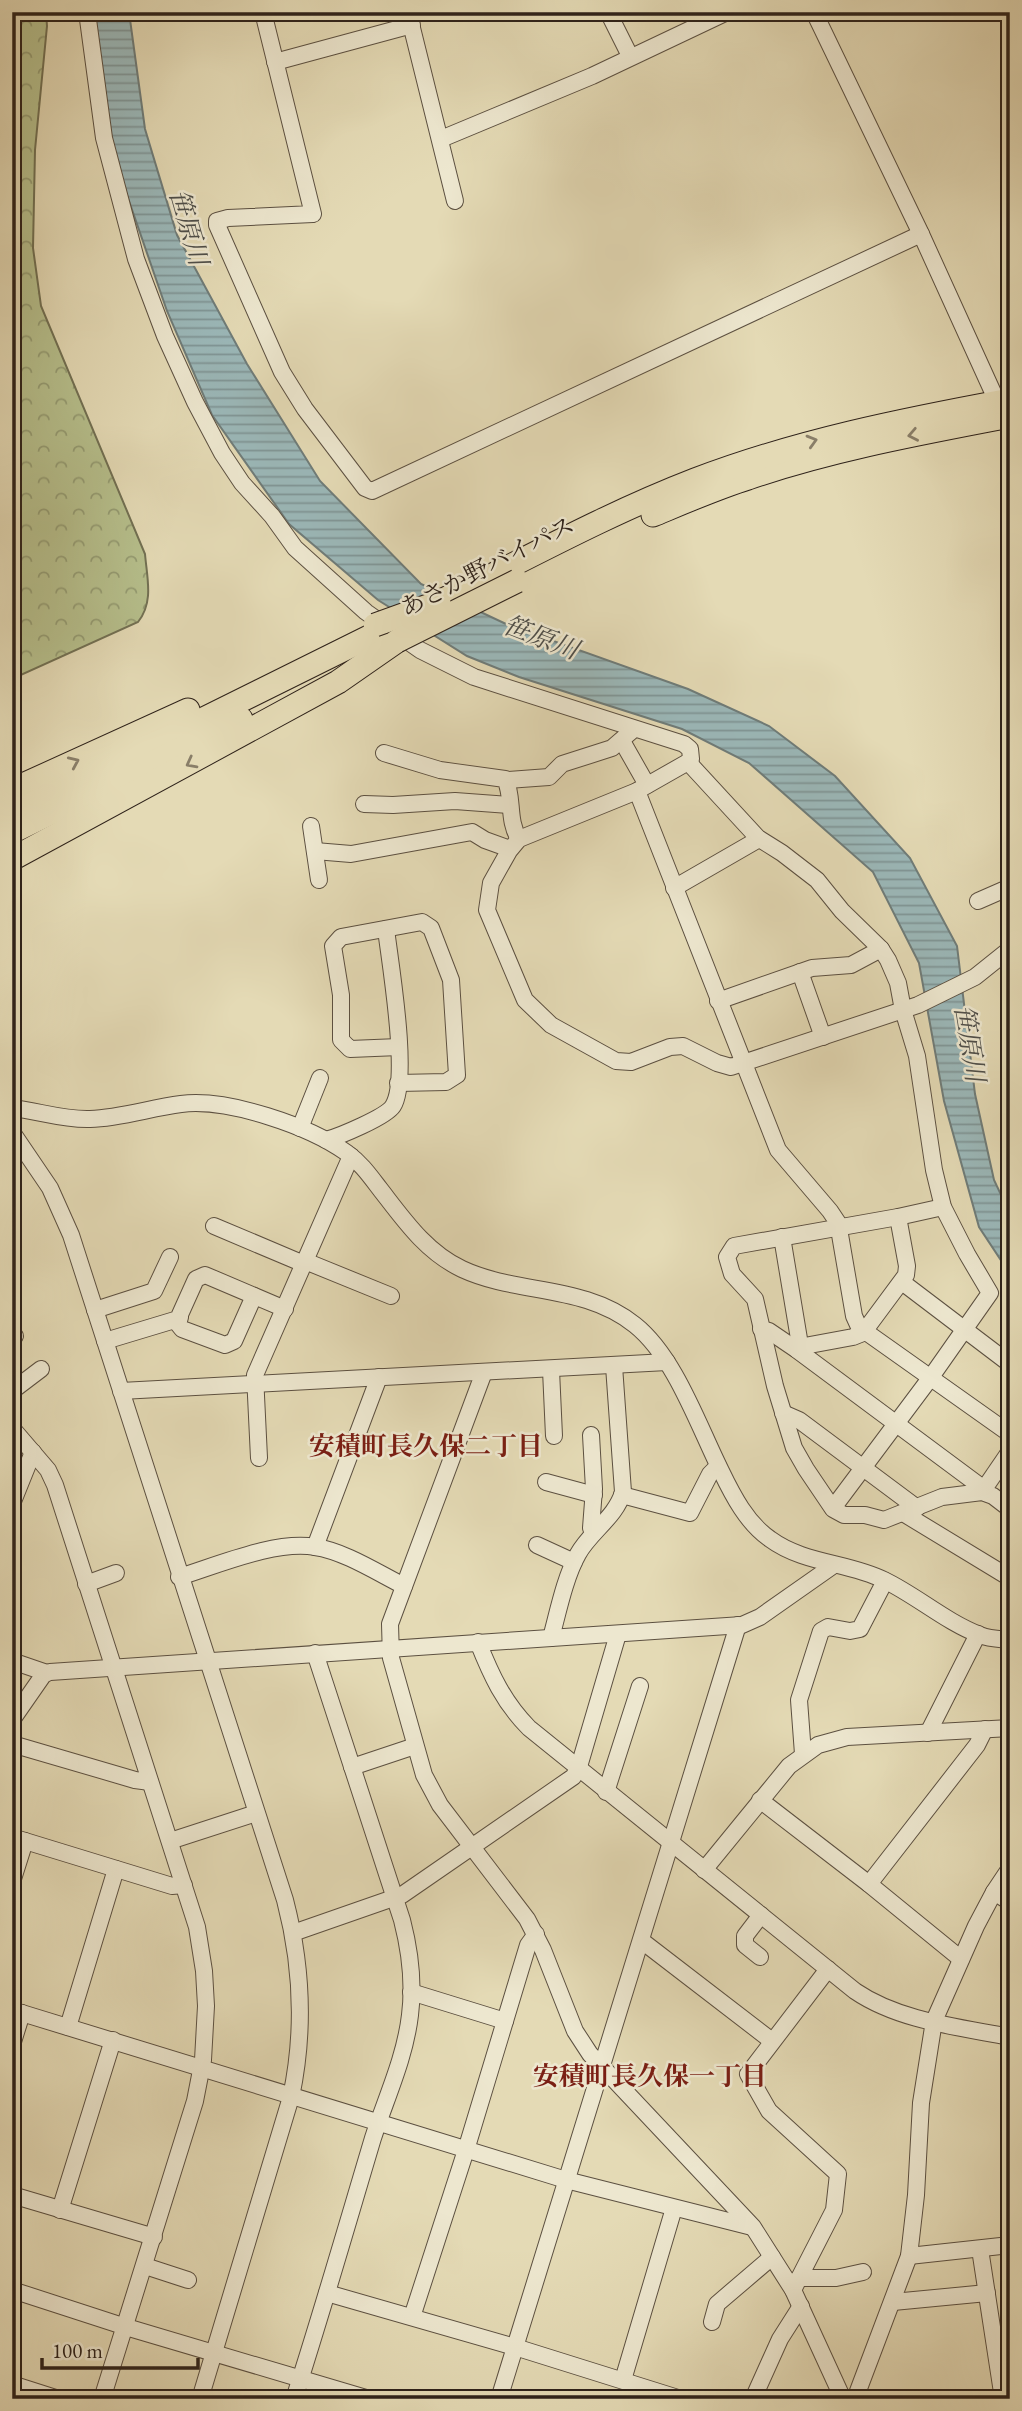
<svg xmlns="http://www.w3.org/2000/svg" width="1022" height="2411" font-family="'EB Garamond','Noto Serif JP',serif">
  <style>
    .forest { fill: url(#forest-crowns); stroke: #727053; stroke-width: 2 }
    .water { fill: url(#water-rules); stroke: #6f7c79; stroke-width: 2 }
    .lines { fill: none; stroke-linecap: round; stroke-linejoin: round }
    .minor-casing { stroke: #5c5041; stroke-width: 18 }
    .highway-casing { stroke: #2e221a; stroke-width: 25 }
    .minor { stroke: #ede7cf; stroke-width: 16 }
    .highway { stroke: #e4dab5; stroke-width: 23 }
    .highway-bridge-casing { stroke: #2e221a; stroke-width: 25; stroke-linecap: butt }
    .highway-bridge { stroke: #e4dab5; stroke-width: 23 }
    .oneway { stroke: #897e68 }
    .labels { text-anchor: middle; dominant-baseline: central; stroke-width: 5; stroke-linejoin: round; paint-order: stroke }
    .street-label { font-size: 24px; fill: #2e221a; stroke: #ede7cf }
    .water-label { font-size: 26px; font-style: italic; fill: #4f4f4a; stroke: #ede7cf }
    .neighbourhood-label { font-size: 26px; font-weight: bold; fill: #7a1f14; stroke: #ede7cf }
  </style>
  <defs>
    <pattern id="forest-crowns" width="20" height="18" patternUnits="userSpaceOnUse" patternTransform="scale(1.75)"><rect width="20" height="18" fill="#b6bf8c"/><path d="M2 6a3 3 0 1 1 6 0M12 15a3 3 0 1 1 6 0" fill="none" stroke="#949b72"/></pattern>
    <pattern id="water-rules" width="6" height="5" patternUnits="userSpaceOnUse" patternTransform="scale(1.75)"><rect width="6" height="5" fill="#9bb8b9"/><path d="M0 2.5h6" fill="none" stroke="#7f9596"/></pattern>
  </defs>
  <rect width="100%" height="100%" fill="#e4dab5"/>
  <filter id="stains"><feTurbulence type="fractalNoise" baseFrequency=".00286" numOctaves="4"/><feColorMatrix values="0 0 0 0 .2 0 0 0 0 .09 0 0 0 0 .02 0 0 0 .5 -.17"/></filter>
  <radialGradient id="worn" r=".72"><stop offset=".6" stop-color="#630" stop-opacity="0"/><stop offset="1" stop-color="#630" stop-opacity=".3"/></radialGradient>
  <path class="forest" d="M12 12H46L47 26 35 150 33 248 41 306 145 554C147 578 154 602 138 622L12 679Z"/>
  <path class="water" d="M87 12H129L145 129 177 235 247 364 320 481 421 584 506 624 688 689 769 726 835 776 910 858 957 946 975 1094 994 1180 1010 1214V1274L979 1227 944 1101 919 963 873 872 749 763 682 729 519 677 467 656 378 600 289 524 212 415 167 311 109 143Z"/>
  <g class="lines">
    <defs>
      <g id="minor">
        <path d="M87 12 104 138 136 259 165 336 195 402 222 453 242 483 272 516 295 548 366 612 420 650 474 677 684 744 690 749 691 759 688 762 637 791 519 839 509 851 491 883 487 910 525 1000 551 1025 616 1061 631 1062 670 1047 683 1046 717 1063 731 1067 918 1005 975 977 1010 949"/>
        <path d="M263 12 313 214 228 218 217 221V225L282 372 305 409 365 488 372 491 921 234"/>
        <path d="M408 12 455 201"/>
        <path d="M608 12 630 56"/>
        <path d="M814 12 921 234 1010 430"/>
        <path d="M275 62 412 25"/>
        <path d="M441 139 592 76 727 12"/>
        <path d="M622 741 647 785"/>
        <path d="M384 753 440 770 505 779C514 797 507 820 519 839"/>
        <path d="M688 762 758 838 782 853 817 880 842 911 881 949 888 960 898 983 903 1010 917 1056 934 1170 943 1207 967 1254 990 1293 931 1377 833 1508"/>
        <path d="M507 780 549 777 562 764 612 748 634 729"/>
        <path d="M637 791 778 1150 830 1211 838 1223 854 1316 859 1327 1010 1434"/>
        <path d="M364 804 393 805 455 801 509 805"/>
        <path d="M311 826 319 880"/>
        <path d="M315 851 351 854 472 832 485 840 510 849"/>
        <path d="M674 888 759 839"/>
        <path d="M978 901 1010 887"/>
        <path d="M800 972 823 1037"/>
        <path d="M718 1001 812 968 851 965 881 949"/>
        <path d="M398 1083 446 1082 457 1075 451 980 431 928 422 922 341 937 333 946 341 995V1040L350 1049 399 1047"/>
        <path d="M12 1108C39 1111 63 1120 90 1119 121 1118 150 1108 181 1104 228 1098 309 1126 347 1153 361 1163 370 1176 380 1189 404 1220 426 1252 462 1269 518 1295 584 1284 635 1325 675 1357 698 1425 721 1471 733 1496 747 1523 770 1539 804 1564 848 1562 884 1580 917 1596 946 1622 980 1635 989 1639 1000 1639 1010 1640"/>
        <path d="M300 1128 320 1078"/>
        <path d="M12 1132 50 1188 71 1235 285 1900C302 1965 305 2031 291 2097L200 2399"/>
        <path d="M326 1140C340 1136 386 1117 393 1106 410 1079 390 963 386 929"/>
        <path d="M943 1207 898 1217 734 1246 727 1257 732 1274 755 1299 775 1386 794 1448 806 1469 833 1509 844 1515H865L884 1520 942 1497 982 1492 993 1496 1010 1509"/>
        <path d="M214 1226 304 1264"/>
        <path d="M782 1237 799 1339 797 1350"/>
        <path d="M305 1261 391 1296"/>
        <path d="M902 1282 1010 1364"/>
        <path d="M95 1310 154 1291 170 1257"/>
        <path d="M180 1317 178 1324 182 1329 225 1345 234 1341 254 1296"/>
        <path d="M761 1329 769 1331 797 1350 984 1489"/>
        <path d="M12 1338 15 1336"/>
        <path d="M105 1341 178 1319 196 1279 205 1275 285 1309"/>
        <path d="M799 1347 853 1337 863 1333 906 1275 907 1266 898 1217"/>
        <path d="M551 1370 554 1436"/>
        <path d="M484 1372 390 1624 391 1658 424 1775 440 1805 527 1919 543 1950 575 2031 590 2054 753 2227 793 2290 843 2399"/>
        <path d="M12 1391 41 1369"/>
        <path d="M121 1391 667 1362"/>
        <path d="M783 1413 799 1420 917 1508"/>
        <path d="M12 1428 48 1470 55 1485 197 1927 204 1971 206 2006 203 2060 195 2101 102 2399"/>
        <path d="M591 1435 594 1489 591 1528 593 1533"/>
        <path d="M259 1458 255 1375 351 1156"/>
        <path d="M546 1482 594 1495"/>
        <path d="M982 1492 1010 1451"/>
        <path d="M622 1495 690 1513 710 1474 718 1466"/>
        <path d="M12 1504 33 1452"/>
        <path d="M903 1513 1010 1578"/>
        <path d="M537 1545 574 1562"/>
        <path d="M315 1547 379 1377"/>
        <path d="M179 1577C218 1565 276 1540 315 1547 344 1551 378 1573 404 1586"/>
        <path d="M86 1584 116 1573"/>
        <path d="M551 1638C558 1612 565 1577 578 1554 590 1532 616 1517 623 1492L614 1366"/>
        <path d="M478 1642C491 1675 504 1703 529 1728L855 1991C899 2021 959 2027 1010 2037"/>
        <path d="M12 1661 47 1673"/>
        <path d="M12 1720 44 1674 50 1672 742 1625 760 1617 834 1565"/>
        <path d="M928 1733 978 1634"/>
        <path d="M12 1744 135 1780 150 1782"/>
        <path d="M803 1754 799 1700 821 1631 828 1627 850 1631 860 1629 885 1581"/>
        <path d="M352 1767 415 1746"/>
        <path d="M606 1792 640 1686"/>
        <path d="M760 1800 869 1884 961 1959"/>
        <path d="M12 1837 172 1886 184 1885"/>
        <path d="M170 1841 256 1813"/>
        <path d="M704 1870 789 1766 818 1745 847 1737 1010 1728"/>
        <path d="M12 1882 25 1841"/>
        <path d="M869 1884 977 1745 985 1729"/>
        <path d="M994 1892 1010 1902"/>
        <path d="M293 1933 402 1895 573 1777 578 1770 618 1634"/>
        <path d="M642 1941 772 2041"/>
        <path d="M760 1957 745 1945V1936L761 1915"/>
        <path d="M411 1992 505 2021"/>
        <path d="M12 2010 566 2180 752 2227"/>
        <path d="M68 2027 116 1869"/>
        <path d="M12 2045 22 2013"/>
        <path d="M12 2195 154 2237"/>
        <path d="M60 2210 113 2040"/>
        <path d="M980 2249 1003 2399"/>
        <path d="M909 2256 1010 2245"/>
        <path d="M145 2266 188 2280"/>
        <path d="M799 2278H836L863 2272"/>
        <path d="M12 2290 126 2327 369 2399"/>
        <path d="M793 2290 834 2210 838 2174 769 2111 748 2074 828 1969"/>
        <path d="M327 2293 515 2347 681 2399"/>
        <path d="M893 2302 987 2293"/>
        <path d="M412 2317 466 2150 528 1945 536 1934"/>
        <path d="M712 2322 717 2304 772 2257"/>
        <path d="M623 2380 674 2208"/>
        <path d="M12 2384 59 2399"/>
        <path d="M294 2399C322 2312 347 2225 373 2138 386 2098 405 2058 410 2015 414 1983 410 1951 402 1920L315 1653"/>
        <path d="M499 2399 738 1625"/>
        <path d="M753 2399 780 2339 801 2306"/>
        <path d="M855 2399 909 2256 916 2195 921 2103 934 2021 976 1926 994 1892 1010 1868"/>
      </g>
      <g id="highway">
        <path d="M653 515C684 502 716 488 748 478 833 449 922 433 1010 416"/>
        <path d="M439 602C524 560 607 514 695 480 797 441 902 420 1010 400"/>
        <path d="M12 790 188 710"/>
        <path d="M18 811 381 631"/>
        <path d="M12 832 241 719"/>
        <path d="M12 859 338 682 397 641"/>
      </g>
    </defs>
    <use href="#minor" class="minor-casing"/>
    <use href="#highway" class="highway-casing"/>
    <use href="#minor" class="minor"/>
    <use href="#highway" class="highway"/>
    <defs>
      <g id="highway-bridge">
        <path d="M375 625 439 602"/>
        <path d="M397 641 517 581"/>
      </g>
    </defs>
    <use href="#highway-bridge" class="highway-bridge-casing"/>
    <use href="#highway-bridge" class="highway-bridge"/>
  </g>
  <defs><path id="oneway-chevron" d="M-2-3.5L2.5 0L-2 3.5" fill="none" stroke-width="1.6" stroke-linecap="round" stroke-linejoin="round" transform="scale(1.75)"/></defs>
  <g class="oneway">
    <use href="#oneway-chevron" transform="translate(913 435) rotate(169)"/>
    <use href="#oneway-chevron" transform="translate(812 441) rotate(-16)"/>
    <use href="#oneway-chevron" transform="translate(74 762) rotate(-24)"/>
    <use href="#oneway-chevron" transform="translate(191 763) rotate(152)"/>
  </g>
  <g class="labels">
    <g class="street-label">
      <text transform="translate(487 566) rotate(-27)">あさか野バイパス</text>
    </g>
    <g class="water-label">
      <text transform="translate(189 227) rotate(74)">笹原川</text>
      <text transform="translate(541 637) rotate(21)">笹原川</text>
      <text transform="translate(970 1043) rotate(81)">笹原川</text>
    </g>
    <g class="neighbourhood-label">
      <text x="426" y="1446">安積町長久保二丁目</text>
      <text x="650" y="2076">安積町長久保一丁目</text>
    </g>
  </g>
  <rect width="1022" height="2411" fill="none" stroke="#e4dab5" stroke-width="42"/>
  <rect x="14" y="14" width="994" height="2383" fill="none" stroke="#2e221a" stroke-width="3.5"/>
  <rect x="21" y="21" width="980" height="2369" fill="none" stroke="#2e221a" stroke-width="2"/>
  <path d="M42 2358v10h156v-10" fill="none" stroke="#2e221a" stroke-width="3.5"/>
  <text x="52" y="2358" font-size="21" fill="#2e221a" stroke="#ede7cf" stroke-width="5" paint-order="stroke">100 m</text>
  <rect width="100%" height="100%" filter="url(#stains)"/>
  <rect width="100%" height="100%" fill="url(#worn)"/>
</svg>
